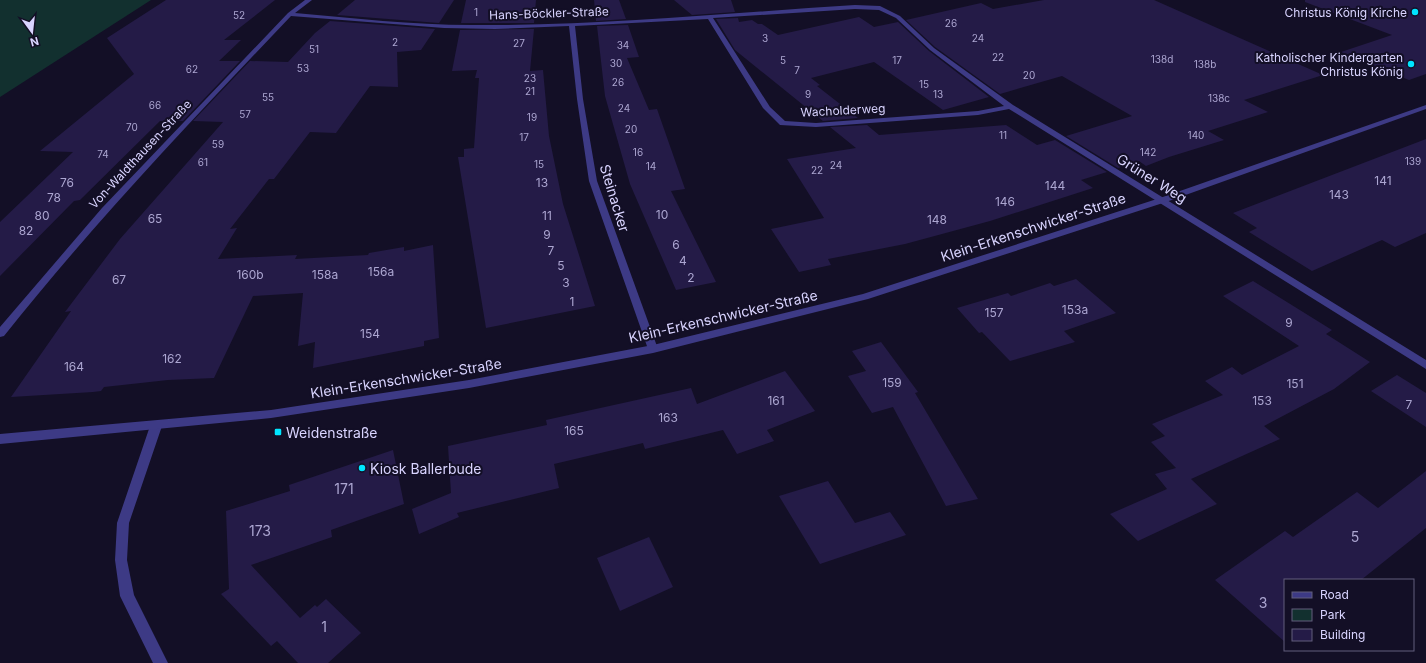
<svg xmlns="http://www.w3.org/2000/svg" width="1426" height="663" font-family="Inter,sans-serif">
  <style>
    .green { fill: #12302f }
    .building { fill: #241b47 }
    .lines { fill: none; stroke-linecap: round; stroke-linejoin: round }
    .minor { fill: #3d3a85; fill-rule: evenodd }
    .tertiary { fill: #3d3a85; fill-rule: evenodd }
    .poi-dot { fill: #00e5ff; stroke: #130f26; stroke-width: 1.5 }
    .labels { text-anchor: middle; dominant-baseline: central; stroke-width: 4; stroke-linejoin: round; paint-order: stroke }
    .far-number-label { font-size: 10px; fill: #aca6d1 }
    .far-poi-label { font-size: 12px; fill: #d9d4ff; stroke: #130f26; text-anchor: end }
    .far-street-label { font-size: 12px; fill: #d9d4ff; stroke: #130f26 }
    .number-label { font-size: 12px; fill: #aca6d1 }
    .street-label { font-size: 14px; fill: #d9d4ff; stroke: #130f26 }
    .poi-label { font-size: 14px; fill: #d9d4ff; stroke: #130f26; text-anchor: start }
    .near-number-label { font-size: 14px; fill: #aca6d1 }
  </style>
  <rect width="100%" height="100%" fill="#130f26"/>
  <path class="green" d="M0 0H151L0 97Z"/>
  <g class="building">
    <path d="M166 0H275L224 40H241L219 61H240L183 121H160L80 200 74 201 0 276V222L73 152 40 151 134 74 107 38Z"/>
    <path d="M355 0H454L439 23 337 15Z"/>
    <path d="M466 0H536L534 23H461Z"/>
    <path d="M594 0H619L626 19 596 21Z"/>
    <path d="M674 0H731L735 12 692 15Z"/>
    <path d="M1044 0H1154L1323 75 1244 100 1268 112 1208 131 1224 140 1169 157 1146 166 1139 161 1118 168 1066 136 1132 116 1062 76 1000 94 935 47 906 20 981 3 993 9Z"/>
    <path d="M1305 0H1426V74L1409 80 1341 52 1392 35 1305 2Z"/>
    <path d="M859 17 874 27 898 22 929 51 989 97 943 110 874 62 811 78 820 85 817 86 858 118 823 121 735 50 716 19 738 18 739 22 752 20 758 24H762L778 35Z"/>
    <path d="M330 21 435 29 421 50 397 52 398 87 370 86 336 133 310 132 274 179H269L230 229 237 228 218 259 297 255 295 259 368 255 369 253 404 247V251L433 245 439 338 424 341V346L313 368 315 342 298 346 303 293 253 296 214 378 168 380 104 387 101 391 93 392 11 397 71 311 65 312 120 239 223 122 193 121 250 61 288 62 315 33Z"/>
    <path d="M628 25 639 57 627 58 649 110 657 109 685 189 671 191 716 282 676 290 630 184 605 96 597 26Z"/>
    <path d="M534 29 530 71 543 70 549 136 563 204 595 306 486 328 458 157H464V149L474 148 479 78H475L477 70 452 71 460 30Z"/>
    <path d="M867 125 879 135 1006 125 1037 145 1055 140 1107 172 1081 180 1093 188 990 221 905 244 828 259 831 265 799 272 771 229 824 218 787 159 856 148 830 127Z"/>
    <path d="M1426 139V233L1395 247 1382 240 1312 271 1249 232 1257 228 1233 213Z"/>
    <path d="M1076 279 1116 313 1064 331 1075 342 1010 361 982 332 979 333 957 308 1008 293 1011 296 1050 283 1054 286Z"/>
    <path d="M1253 281 1332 330 1326 334 1370 362 1334 389 1264 426 1280 439 1191 479 1217 504 1138 541 1110 514 1167 489 1155 474 1176 468 1151 442 1165 436 1152 424 1223 395 1205 381 1232 367 1242 375 1299 346 1223 296Z"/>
    <path d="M881 342 918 392 915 393 978 499 946 506 893 407 872 413 848 376 866 371 852 351Z"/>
    <path d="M785 371 815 411 767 430 774 441 737 454 723 430 645 449 643 443 554 464 559 488 457 513 459 517 419 534 412 509 451 493 448 446 547 425 546 420 691 388 697 404Z"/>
    <path d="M1397 375 1426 393V427L1371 391Z"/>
    <path d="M393 450 404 504 331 530 332 537 251 565 300 618 315 605 317 607 326 599 361 633 328 663H298L277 641 271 646 221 594 229 589 226 511 290 491 289 485Z"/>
    <path d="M1426 471V528L1361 580H1285V642L1215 580 1285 531 1293 537 1357 492 1378 508Z"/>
    <path d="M828 481 855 523 890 512 906 535 820 564 779 496Z"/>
    <path d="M649 537 673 587 620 611 597 558Z"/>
  </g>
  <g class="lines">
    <g class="minor">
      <path d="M305 0H312L295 13C354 18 412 25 471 25 599 26 727 13 855 5L880 6 900 16 934 48 1013 105 1426 360V369L1009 109 978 115 816 127 780 125 763 108 708 19 575 26 583 99 597 181 658 349 657 352H649L648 349 589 181 577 99 569 26 495 29 444 28 291 16C192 120 93 224 4 336L0 337V327L102 208 288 13ZM855 9 879 10 896 18 930 50 1004 106 978 111 816 123 785 121 770 107 713 18Z"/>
      <path d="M156 422 160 423 162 426 129 523 127 560 134 595 168 663H153L120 596 115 560 117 523 150 426 152 423Z"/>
    </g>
    <path class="tertiary" d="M1426 105V109L1166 202 868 299 653 353 469 388 271 418 0 444V434L271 410 469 380 653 345 863 294 1160 198Z"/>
  </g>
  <g class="poi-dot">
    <circle cx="1415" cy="12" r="4"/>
    <circle cx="1411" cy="64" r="4"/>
    <rect x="274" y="428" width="8" height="8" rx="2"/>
    <circle cx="362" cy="468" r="4"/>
  </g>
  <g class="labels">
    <g class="far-number-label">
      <text x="476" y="12">1</text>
      <text x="239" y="15">52</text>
      <text x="951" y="23">26</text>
      <text x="765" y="38">3</text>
      <text x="978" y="38">24</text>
      <text x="395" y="42">2</text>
      <text x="519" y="43">27</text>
      <text x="623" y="45">34</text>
      <text x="314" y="49">51</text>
      <text x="998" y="57">22</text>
      <text x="1162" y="59">138d</text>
      <text x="783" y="60">5</text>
      <text x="897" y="60">17</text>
      <text x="616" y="63">30</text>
      <text x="1205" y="64">138b</text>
      <text x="303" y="68">53</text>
      <text x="192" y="69">62</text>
      <text x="797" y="70">7</text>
      <text x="1029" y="75">20</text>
      <text x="530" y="78">23</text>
      <text x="618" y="82">26</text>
      <text x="924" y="84">15</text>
      <text x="530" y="91">21</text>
      <text x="808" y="94">9</text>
      <text x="938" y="94">13</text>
      <text x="268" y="97">55</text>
      <text x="1219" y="98">138c</text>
      <text x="155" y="105">66</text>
      <text x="624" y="108">24</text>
      <text x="245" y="114">57</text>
      <text x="532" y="117">19</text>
      <text x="132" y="127">70</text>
      <text x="631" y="129">20</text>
      <text x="1003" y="135">11</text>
      <text x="1196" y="135">140</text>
      <text x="524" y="137">17</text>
      <text x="218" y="144">59</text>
      <text x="638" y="152">16</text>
      <text x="1148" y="152">142</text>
      <text x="103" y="154">74</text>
      <text x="1413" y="161">139</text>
      <text x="203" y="162">61</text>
      <text x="539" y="164">15</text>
      <text x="836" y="165">24</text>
      <text x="651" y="166">14</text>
      <text x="817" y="170">22</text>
    </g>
    <g class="far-poi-label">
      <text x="1407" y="12">Christus König Kirche</text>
      <text x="1403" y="57">Katholischer Kindergarten<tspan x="1403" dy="14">Christus König</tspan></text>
    </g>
    <g class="far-street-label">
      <text transform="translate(549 13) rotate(-2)">Hans-Böckler-Straße</text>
      <text transform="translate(843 110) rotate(-3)">Wacholderweg</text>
      <text transform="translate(140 154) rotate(-47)">Von-Waldthausen-Straße</text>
    </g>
    <g class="number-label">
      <text x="1383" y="180">141</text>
      <text x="67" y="182">76</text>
      <text x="542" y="182">13</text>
      <text x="1055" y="185">144</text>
      <text x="1339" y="194">143</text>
      <text x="54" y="197">78</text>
      <text x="1005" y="201">146</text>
      <text x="662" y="214">10</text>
      <text x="42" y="215">80</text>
      <text x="547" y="215">11</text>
      <text x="155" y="218">65</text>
      <text x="937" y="219">148</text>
      <text x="26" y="230">82</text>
      <text x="547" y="234">9</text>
      <text x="676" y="244">6</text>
      <text x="551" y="250">7</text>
      <text x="683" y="260">4</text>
      <text x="561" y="265">5</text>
      <text x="381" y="271">156a</text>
      <text x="250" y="274">160b</text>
      <text x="325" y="274">158a</text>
      <text x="691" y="277">2</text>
      <text x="119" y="279">67</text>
      <text x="566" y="282">3</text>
      <text x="572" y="301">1</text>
      <text x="1075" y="309">153a</text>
      <text x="994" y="312">157</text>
      <text x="1289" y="322">9</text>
      <text x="370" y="333">154</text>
      <text x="172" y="358">162</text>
      <text x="74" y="366">164</text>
      <text x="892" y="382">159</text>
      <text x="1295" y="383">151</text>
      <text x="776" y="400">161</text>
      <text x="1262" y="400">153</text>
      <text x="1409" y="404">7</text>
      <text x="668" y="417">163</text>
      <text x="574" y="430">165</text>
    </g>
    <g class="street-label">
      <text transform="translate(1152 178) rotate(32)">Grüner Weg</text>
      <text transform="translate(615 198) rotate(73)">Steinacker</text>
      <text transform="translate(1033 227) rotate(-18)">Klein-Erkenschwicker-Straße</text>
      <text transform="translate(723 316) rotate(-13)">Klein-Erkenschwicker-Straße</text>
      <text transform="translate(406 378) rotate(-9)">Klein-Erkenschwicker-Straße</text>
    </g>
    <g class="poi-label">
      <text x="286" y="432">Weidenstraße</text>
      <text x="370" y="468">Kiosk Ballerbude</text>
    </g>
    <g class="near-number-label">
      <text x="344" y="488">171</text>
      <text x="260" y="530">173</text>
      <text x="1355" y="536">5</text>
      <text x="1263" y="602">3</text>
      <text x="324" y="626">1</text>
    </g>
  </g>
  <rect x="1284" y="579" width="130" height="72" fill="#130f26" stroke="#625e7d"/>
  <rect x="1292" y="592" width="20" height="6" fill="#3d3a85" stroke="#625e7d"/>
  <text x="1320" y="599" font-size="12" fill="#d9d4ff">Road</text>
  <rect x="1292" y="609" width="20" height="12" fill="#12302f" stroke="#625e7d"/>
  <text x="1320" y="619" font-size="12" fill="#d9d4ff">Park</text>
  <rect x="1292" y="629" width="20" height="12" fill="#241b47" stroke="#625e7d"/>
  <text x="1320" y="639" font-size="12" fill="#d9d4ff">Building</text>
  <g transform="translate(32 32) rotate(165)" stroke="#130f26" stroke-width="3" paint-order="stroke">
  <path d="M0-3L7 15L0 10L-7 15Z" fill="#d9d4ff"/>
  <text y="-6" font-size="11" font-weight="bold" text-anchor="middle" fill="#d9d4ff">N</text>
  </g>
</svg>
